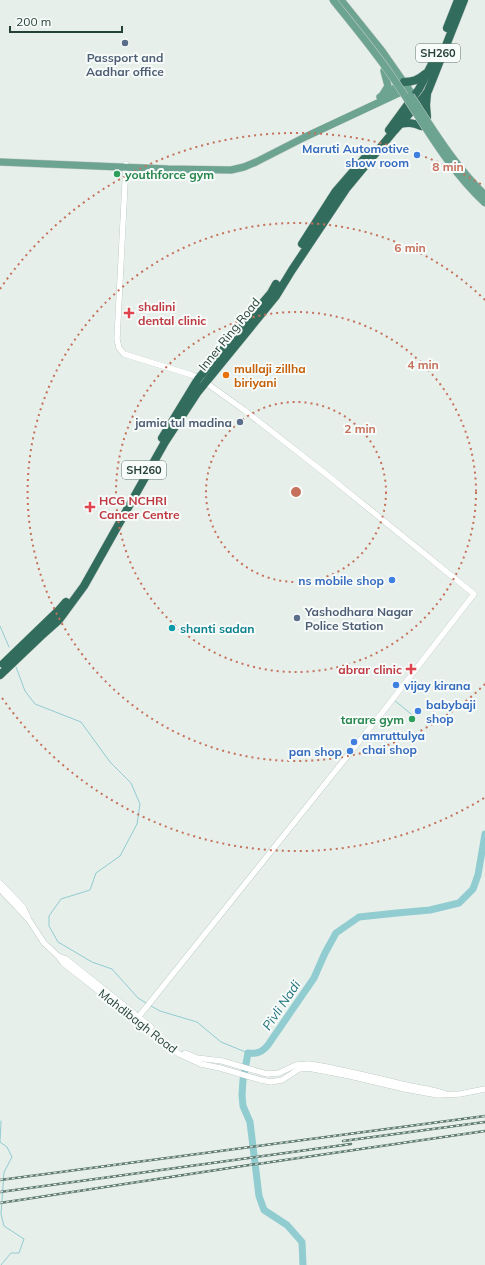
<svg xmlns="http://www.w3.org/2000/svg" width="485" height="1265" font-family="Mulish,sans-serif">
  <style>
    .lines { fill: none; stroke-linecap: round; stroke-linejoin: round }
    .stream { stroke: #91ccd1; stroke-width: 1 }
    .river { stroke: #91ccd1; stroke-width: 7 }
    .minor-casing { stroke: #a8b7b1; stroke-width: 6 }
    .major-casing { stroke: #c2cac7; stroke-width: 8 }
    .highway-casing { stroke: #c2cac7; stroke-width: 9 }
    .minor { stroke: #fff; stroke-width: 5.5 }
    .major { stroke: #6ca391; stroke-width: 7 }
    .highway { stroke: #326c5c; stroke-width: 8 }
    .rail-casing { stroke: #607c72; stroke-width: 2.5 }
    .rail { stroke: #f7fbf9; stroke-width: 1; stroke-dasharray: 3; stroke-linecap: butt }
    .major-bridge-casing { stroke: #c2cac7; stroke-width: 8; stroke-linecap: butt }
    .major-bridge { stroke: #6ca391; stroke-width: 7 }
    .ring { fill: none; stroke: #c6715c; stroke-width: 2; stroke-dasharray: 2 4 }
    .service-dot { fill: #5c6f8a; stroke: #f7fbf9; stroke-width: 1.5 }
    .shop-dot { fill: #3f7fe0; stroke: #f7fbf9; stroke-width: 1.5 }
    .leisure-dot { fill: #2e9e5b; stroke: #f7fbf9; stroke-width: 1.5 }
    .health-dot { fill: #e0444e; stroke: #f7fbf9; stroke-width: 1.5 }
    .food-dot { fill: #e8710a; stroke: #f7fbf9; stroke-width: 1.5 }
    .culture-dot { fill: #0f9aa8; stroke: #f7fbf9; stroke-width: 1.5 }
    .labels { text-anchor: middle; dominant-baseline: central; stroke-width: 4; stroke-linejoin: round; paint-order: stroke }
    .shield { fill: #f7fbf9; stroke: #647971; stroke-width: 1 }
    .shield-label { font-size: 11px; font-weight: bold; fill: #254137 }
    .service-label { font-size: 12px; font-weight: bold; fill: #4e5e75; stroke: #f7fbf9 }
    .shop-label { font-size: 12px; font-weight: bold; fill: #366cbe; stroke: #f7fbf9; text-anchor: end }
    .leisure-label { font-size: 12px; font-weight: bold; fill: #27864d; stroke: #f7fbf9; text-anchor: start }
    .health-label { font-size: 12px; font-weight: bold; fill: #be3a42; stroke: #f7fbf9; text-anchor: start }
    .street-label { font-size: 12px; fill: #254137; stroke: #f7fbf9 }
    .food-label { font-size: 12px; font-weight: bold; fill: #c56008; stroke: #f7fbf9; text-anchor: start }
    .culture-label { font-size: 12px; font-weight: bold; fill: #0d838f; stroke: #f7fbf9; text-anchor: start }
    .water-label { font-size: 13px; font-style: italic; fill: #20737c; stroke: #f7fbf9 }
    .centre { fill: #c6715c; stroke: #f7fbf9; stroke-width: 2 }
    .ring-label { font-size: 12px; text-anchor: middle; font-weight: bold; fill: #c6715c; stroke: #f7fbf9; stroke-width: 4; stroke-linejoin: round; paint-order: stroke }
  </style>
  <rect width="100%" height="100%" fill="#e6efea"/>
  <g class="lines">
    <g class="stream">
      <path d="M0 626 9 647"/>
      <path d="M16 667 25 691 35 704 81 722 110 762 131 783 140 804 137 824 120 856 96 873 90 890 61 899 49 916V926L58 942 92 962 112 969 138 998 146 1003"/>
      <path d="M394 700 416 718"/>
      <path d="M151 1006 160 1011 197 1022 221 1042 248 1053"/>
      <path d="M1 1121 0 1142 7 1147 12 1157 4 1172 1 1214 4 1226 24 1239 19 1253H11L1 1265"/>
    </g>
    <path class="river" d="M303 1265 302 1242 287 1225 264 1210 259 1196 250 1122 243 1106 242 1095 243 1080 248 1053C258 1054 262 1052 268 1045L314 978 325 953 336 933 359 917 397 913 430 910 459 903 473 889 478 875 485 834"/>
    <defs>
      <g id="minor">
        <path d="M126 164 117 339 119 348 124 354 192 375 205 382 244 410 326 474 474 594 385 709 136 1020"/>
        <path d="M0 883 23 907 29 920 44 943 58 956 63 963 179 1054 201 1064 220 1068 261 1080 271 1082 282 1080 299 1069 308 1068 350 1076 405 1089 438 1095 460 1094 485 1089"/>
        <path d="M0 889 27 918"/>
        <path d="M58 956 66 959 151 1027"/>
        <path d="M185 1053 197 1058 222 1061 267 1074 279 1073 296 1065 309 1064 315 1065C346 1070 376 1078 406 1085 419 1088 433 1089 446 1094"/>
      </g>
      <g id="major">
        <path d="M341 0 382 51 417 101"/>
        <path d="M383 94 388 86 384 71"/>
        <path d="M380 97 403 83"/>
        <path d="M0 162 168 169 231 170 244 167 256 162 305 137 399 93 407 87"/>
      </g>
      <g id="highway">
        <path d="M447 28 458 0"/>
        <path d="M404 82C413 82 418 80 425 74"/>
        <path d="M427 94 426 105 427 117"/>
        <path d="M400 124C408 122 413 123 421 126"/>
        <path d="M389 130 419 89 436 56"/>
        <path d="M302 244 336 191 368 154"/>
        <path d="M162 438 198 379 271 293 276 284"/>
        <path d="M3 664 59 610 66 602"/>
        <path d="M0 675 41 636 59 620 84 586 165 442 197 393 276 296 292 270 346 189 394 131 423 98 428 91 464 0"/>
      </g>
    </defs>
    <use href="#minor" class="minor-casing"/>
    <use href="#major" class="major-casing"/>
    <use href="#highway" class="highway-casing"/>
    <use href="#minor" class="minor"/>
    <use href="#major" class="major"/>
    <use href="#highway" class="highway"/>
    <defs>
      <g id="rail">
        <path d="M335 0 382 60 449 160 485 201"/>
        <path d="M343 1141 485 1122"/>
        <path d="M0 1180 485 1116"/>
        <path d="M0 1192 351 1144"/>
        <path d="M0 1203 236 1167 485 1131"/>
      </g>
    </defs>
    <use href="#rail" class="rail-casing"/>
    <use href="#rail" class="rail"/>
    <defs>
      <g id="major-bridge">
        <path d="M333 0C353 25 373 49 391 75 421 118 446 167 485 203"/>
        <path d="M411 96C434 131 455 166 485 195"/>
      </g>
    </defs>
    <use href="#major-bridge" class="major-bridge-casing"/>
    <use href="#major-bridge" class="major-bridge"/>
  </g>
  <g class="ring">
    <circle cx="296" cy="492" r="90"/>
    <circle cx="296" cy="492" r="180"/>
    <path d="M485 684A269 269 0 1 1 485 300"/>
    <path d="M484 798A359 359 0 0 1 0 695M0 289A359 359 0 0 1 484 186"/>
  </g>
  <g class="service-dot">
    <circle cx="125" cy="43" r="4"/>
    <circle cx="240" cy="422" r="4"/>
    <circle cx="297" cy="618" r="4"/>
  </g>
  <g class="shop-dot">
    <circle cx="417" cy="155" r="4"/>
    <circle cx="392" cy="580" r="4"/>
    <circle cx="396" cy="685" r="4"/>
    <circle cx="418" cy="711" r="4"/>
    <circle cx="354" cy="742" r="4"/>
    <circle cx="350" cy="751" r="4"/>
  </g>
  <g class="leisure-dot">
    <circle cx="117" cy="174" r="4"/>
    <circle cx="412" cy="719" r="4"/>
  </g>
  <g class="health-dot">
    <path d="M127 307h4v4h4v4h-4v4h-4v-4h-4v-4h4z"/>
    <path d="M88 501h4v4h4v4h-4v4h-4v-4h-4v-4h4z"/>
    <path d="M409 663h4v4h4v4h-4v4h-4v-4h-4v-4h4z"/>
  </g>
  <circle class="food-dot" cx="226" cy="375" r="4"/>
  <circle class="culture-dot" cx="172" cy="628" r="4"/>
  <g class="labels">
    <g class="shield">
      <rect x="416" y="44" width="44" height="18" rx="3"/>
      <rect x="122" y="461" width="44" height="18" rx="3"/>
    </g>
    <g class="shield-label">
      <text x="438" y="53">SH260</text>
      <text x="144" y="470">SH260</text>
    </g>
    <g class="service-label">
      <text x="125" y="57">Passport and<tspan x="125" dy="14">Aadhar office</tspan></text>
      <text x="232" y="422" text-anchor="end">jamia tul madina</text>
      <text x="305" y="611" text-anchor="start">Yashodhara Nagar<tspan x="305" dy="14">Police Station</tspan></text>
    </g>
    <g class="shop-label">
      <text x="409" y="148">Maruti Automotive<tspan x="409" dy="14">show room</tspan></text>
      <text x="384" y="580">ns mobile shop</text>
      <text x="404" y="685" text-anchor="start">vijay kirana</text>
      <text x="426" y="704" text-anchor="start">babybaji<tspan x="426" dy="14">shop</tspan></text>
      <text x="362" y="735" text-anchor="start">amruttulya<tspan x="362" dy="14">chai shop</tspan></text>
      <text x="342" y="751">pan shop</text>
    </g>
    <g class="leisure-label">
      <text x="125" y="174">youthforce gym</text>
      <text x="404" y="719" text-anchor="end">tarare gym</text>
    </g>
    <g class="health-label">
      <text x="138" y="306">shalini<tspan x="138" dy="14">dental clinic</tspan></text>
      <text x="99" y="500">HCG NCHRI<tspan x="99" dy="14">Cancer Centre</tspan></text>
      <text x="402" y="669" text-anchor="end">abrar clinic</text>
    </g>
    <g class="street-label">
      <text transform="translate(229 334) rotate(-51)">Inner Ring Road</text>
      <text transform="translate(138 1021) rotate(38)">Mahdibagh Road</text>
    </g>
    <g class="food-label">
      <text x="234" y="368">mullaji zillha<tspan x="234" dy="14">biriyani</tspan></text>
    </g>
    <g class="culture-label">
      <text x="180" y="628">shanti sadan</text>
    </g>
    <g class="water-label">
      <text transform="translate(281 1005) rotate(-56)">Pivli Nadi</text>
    </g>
  </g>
  <circle cx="296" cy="492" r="6" class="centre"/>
  <g class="ring-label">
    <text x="448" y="171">8 min</text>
    <text x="410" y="252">6 min</text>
    <text x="423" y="369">4 min</text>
    <text x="360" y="433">2 min</text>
  </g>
  <path d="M10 26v6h112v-6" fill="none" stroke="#254137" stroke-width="2"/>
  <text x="16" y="26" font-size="12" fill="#254137" stroke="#f7fbf9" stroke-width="3" paint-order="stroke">200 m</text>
</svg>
